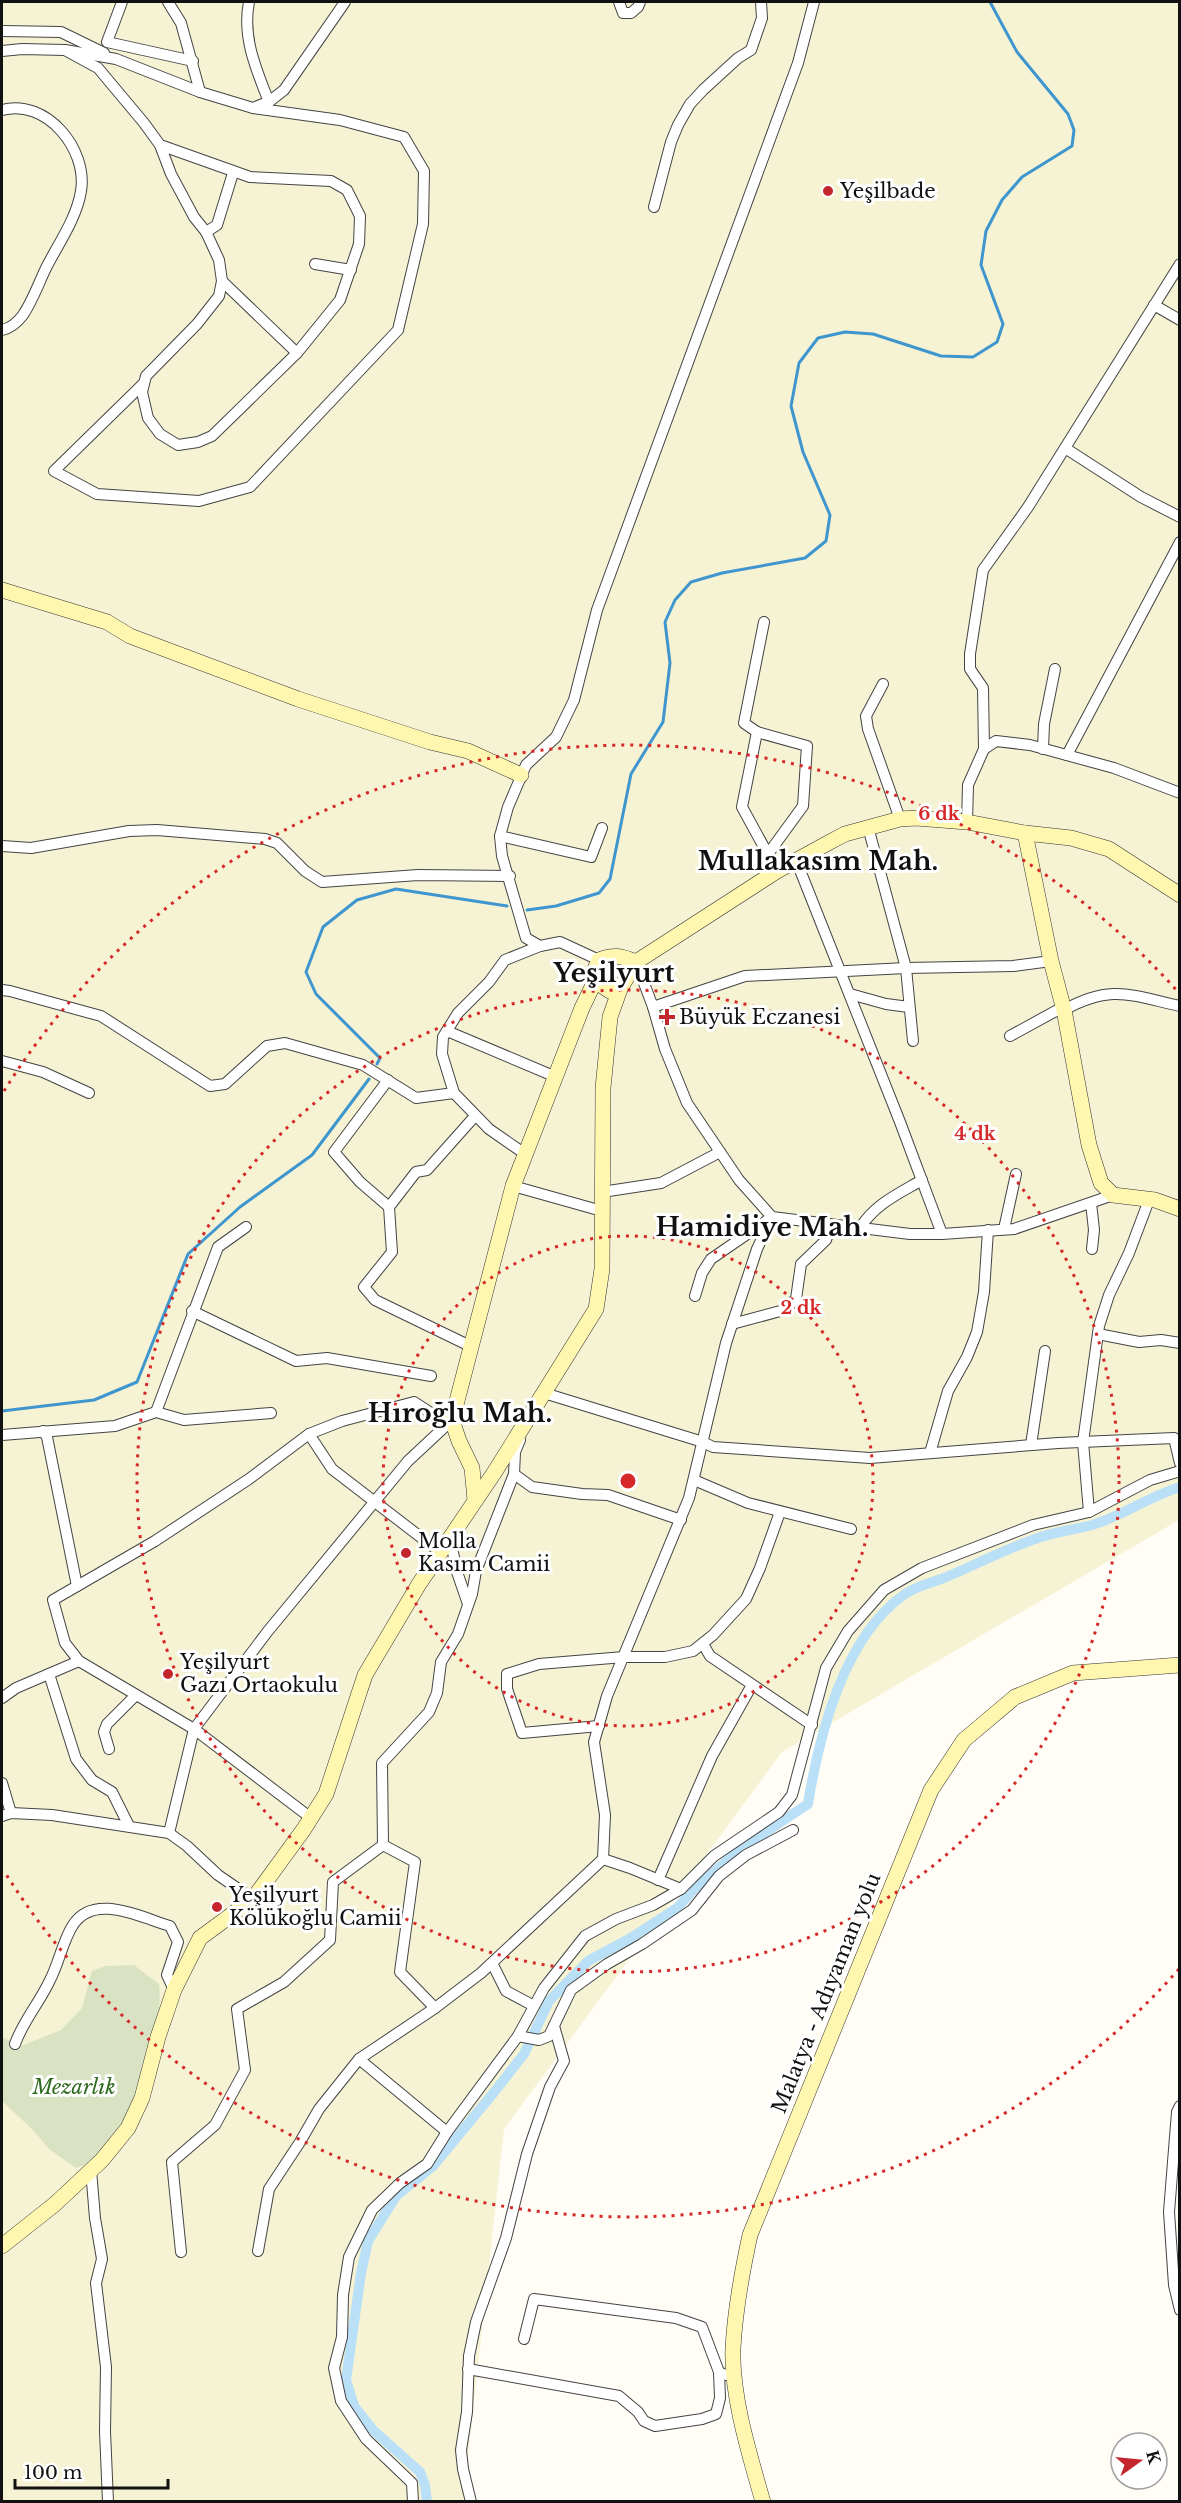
<svg xmlns="http://www.w3.org/2000/svg" width="1181" height="2503" font-family="'Libre Baskerville',serif">
  <style>
    .farmland { fill: #f6f3d4 }
    .cemetery { fill: #d9e3c4 }
    .lines { fill: none; stroke-linecap: round; stroke-linejoin: round }
    .stream { stroke: #3f96cf; stroke-width: 3 }
    .canal { stroke: #b9e0f7; stroke-width: 10 }
    .street-casing { stroke: #444; stroke-width: 12 }
    .secondary-casing { stroke: #333; stroke-width: 16 }
    .street { stroke: #fff; stroke-width: 10 }
    .secondary { stroke: #fff6b0; stroke-width: 15 }
    .ring { fill: none; stroke: #d62828; stroke-width: 3; stroke-dasharray: 3 6 }
    .poi-dot { fill: #c4262e; stroke: #fff; stroke-width: 2 }
    .labels { text-anchor: middle; dominant-baseline: central; stroke-width: 6; stroke-linejoin: round; paint-order: stroke }
    .poi-label { font-size: 20px; fill: #111; stroke: #fff; text-anchor: start }
    .street-label { font-size: 20px; fill: #111; stroke: #fff }
    .park-label { font-size: 20px; font-style: italic; fill: #2f6b1f; stroke: #fff }
    .district-label { font-size: 26px; font-weight: bold; fill: #111; stroke: #fff }
    .centre { fill: #d62828; stroke: #fff; stroke-width: 3 }
    .ring-label { font-size: 18px; text-anchor: middle; font-weight: bold; fill: #d62828; stroke: #fff; stroke-width: 6; stroke-linejoin: round; paint-order: stroke }
  </style>
  <rect width="100%" height="100%" fill="#fffdf5"/>
  <path class="farmland" d="M2 2H1179V1520L782 1752 504 2129 463 2501 2 2502Z"/>
  <path class="cemetery" d="M134 1965 159 1984C166 2028 124 2158 76 2168L49 2149 33 2130 2 2101V2037L21 2046 61 2030 82 2008 92 1971 105 1966Z"/>
  <g class="lines">
    <g class="stream">
      <path d="M527 910 556 906 599 893 610 879 631 774 663 722 670 663 665 622 675 600 691 582 722 573 805 558 826 541 830 515 803 452 791 406 799 363 818 338 845 332 873 334 941 356 973 357 997 342 1003 324 981 265 986 231 1002 200 1022 177 1072 146 1074 130 1068 114 1017 52 990 2"/>
      <path d="M377 1064 380 1058 316 994 306 972 323 927 357 900 396 889 507 906"/>
      <path d="M2 1411 94 1400 137 1382 188 1254 240 1207 312 1155 369 1079"/>
    </g>
    <path class="canal" d="M427 2502 425 2485 420 2472 373 2430 354 2406 346 2380 361 2273 368 2241 396 2196 433 2166 495 2091 524 2054 549 2001 588 1961 631 1938 677 1908 698 1885 746 1845 808 1804C819 1735 844 1636 905 1594 918 1585 936 1582 951 1575 979 1563 1006 1549 1035 1539 1053 1532 1073 1530 1092 1525 1123 1516 1149 1496 1180 1487"/>
    <defs>
      <g id="street">
        <path d="M122 2 107 42 193 61"/>
        <path d="M168 2 181 23 200 92"/>
        <path d="M249 2C242 37 256 69 269 102"/>
        <path d="M619 2 623 13H631L638 7 640 2"/>
        <path d="M2 31 61 32 104 53"/>
        <path d="M65 50 98 68 144 123 160 145 171 174 194 217 206 232 219 260 222 281 219 296 197 324 146 376 142 392 148 418 160 434 178 445 198 442 212 436 297 353 340 300 359 244 360 216 347 190 331 181 250 177 160 145"/>
        <path d="M2 51 22 49 65 50 116 59 200 92 253 108 270 101 284 90 345 2"/>
        <path d="M2 110C46 98 88 149 81 191 77 217 59 243 47 266 39 282 33 300 23 315 17 323 11 328 2 330"/>
        <path d="M654 207 671 142 678 125 690 104 703 90 738 58 751 50 762 18 761 2"/>
        <path d="M206 232 217 225 233 173"/>
        <path d="M315 264 351 270"/>
        <path d="M222 281 297 353"/>
        <path d="M1154 305 1180 320"/>
        <path d="M144 383 54 471 97 494 199 501 250 487 398 330 423 224 424 171 404 137 340 120 253 108"/>
        <path d="M1065 448 1141 497 1180 517"/>
        <path d="M764 622 744 723 757 732 807 746 803 806 768 854"/>
        <path d="M883 684 866 716 868 729 900 819"/>
        <path d="M757 732 742 807 777 871"/>
        <path d="M984 749 983 688 970 669V654L983 570 1028 507 1180 264"/>
        <path d="M1043 749 1044 724 1055 669"/>
        <path d="M1067 755 1180 542"/>
        <path d="M967 822 968 785 984 749 996 741 1030 745 1114 768 1180 793"/>
        <path d="M868 827 906 968 913 1041"/>
        <path d="M500 836 591 857 602 828"/>
        <path d="M2 846 31 848 129 831 157 830 265 839 277 843 305 871 322 882 418 875 510 876"/>
        <path d="M796 860 900 1122 942 1234"/>
        <path d="M599 960 560 942 540 946 526 938 502 856 500 836 508 807 526 765 556 737 574 700 597 610 798 63 814 2"/>
        <path d="M636 962 653 1007 665 1049 687 1103 739 1180 772 1217 910 1234H942L1014 1229 1113 1195"/>
        <path d="M2 990 10 991 101 1016 210 1086 225 1084 267 1046 285 1043 363 1065 416 1098 454 1093"/>
        <path d="M850 994 886 1004 909 1007"/>
        <path d="M653 1007 745 976 906 968 1013 966 1051 961"/>
        <path d="M1064 1010C1111 984 1130 995 1180 1006"/>
        <path d="M447 1031 556 1077"/>
        <path d="M1010 1036 1063 1007"/>
        <path d="M2 1061 43 1072 89 1093"/>
        <path d="M388 1080 334 1152 360 1182 389 1207"/>
        <path d="M525 1154 489 1129 454 1093 442 1054 443 1037 458 1013 489 982 505 960 540 946"/>
        <path d="M513 1186 602 1211"/>
        <path d="M602 1192 661 1183 720 1152"/>
        <path d="M1091 1203 1094 1230 1092 1249"/>
        <path d="M860 1228C875 1204 898 1194 922 1180"/>
        <path d="M1004 1229 1016 1174"/>
        <path d="M695 1296 702 1273 711 1259 772 1217"/>
        <path d="M192 1311 296 1361 327 1358 431 1376"/>
        <path d="M732 1324 784 1310 796 1299 801 1264 826 1240 831 1225"/>
        <path d="M1098 1334 1139 1342 1161 1340 1180 1343"/>
        <path d="M470 1346 375 1300 364 1287 392 1252 389 1207 416 1172 427 1170 475 1116"/>
        <path d="M544 1393 703 1442 713 1447 870 1458 1058 1443 1174 1438 1180 1463"/>
        <path d="M156 1412 218 1247 246 1227"/>
        <path d="M43 1431 47 1437 77 1586"/>
        <path d="M309 1434 332 1469 440 1552"/>
        <path d="M2 1435 115 1426 156 1412 184 1420 271 1413"/>
        <path d="M520 1440 515 1452 514 1474 532 1487 582 1494 608 1495 681 1520"/>
        <path d="M1031 1445 1045 1351"/>
        <path d="M930 1453 948 1391 967 1357 977 1332 984 1292 988 1230"/>
        <path d="M694 1480 748 1503 851 1529"/>
        <path d="M1089 1512 1083 1442 1099 1326 1109 1295 1129 1253 1149 1200"/>
        <path d="M450 1538 457 1572 468 1604"/>
        <path d="M703 1644 710 1656 812 1725"/>
        <path d="M49 1674 76 1759 92 1780 112 1792 129 1826"/>
        <path d="M2 1698 16 1688 79 1661"/>
        <path d="M599 1726 522 1733 507 1689V1674L539 1664 624 1657H665L693 1651 713 1635 746 1599 760 1568 780 1512"/>
        <path d="M109 1749 104 1732 107 1724 136 1695"/>
        <path d="M2 1783 11 1813"/>
        <path d="M2 1816 11 1813 52 1815 169 1833 187 1846 218 1875 253 1899"/>
        <path d="M169 1833 194 1729 268 1631 408 1461 452 1420 437 1417 414 1402 342 1421 309 1434 249 1479 155 1541 53 1600 65 1643 79 1661 194 1729 311 1818"/>
        <path d="M603 1859 630 1868 681 1889"/>
        <path d="M658 1880 712 1756 752 1685"/>
        <path d="M492 1963 506 1991 534 2006"/>
        <path d="M435 2008 400 1972 415 1862 383 1845 382 1763 429 1712 437 1693 441 1662 458 1634 472 1594 476 1571 514 1474"/>
        <path d="M518 2036 539 2040 549 2036 571 1990 607 1964 642 1944 692 1910 719 1876 746 1855 793 1830"/>
        <path d="M15 2044C23 2021 40 2002 50 1980 59 1963 63 1940 73 1925 94 1892 142 1918 170 1926L178 1942 167 1975 174 1990"/>
        <path d="M359 2059 447 2132"/>
        <path d="M1180 2106 1177 2112 1169 2212 1174 2285 1180 2310"/>
        <path d="M91 2170 95 2218 102 2259 96 2283 106 2367 105 2431 108 2502"/>
        <path d="M258 2251 269 2189 300 2142 319 2109 359 2059 435 2008 481 1973 603 1859 605 1815 594 1742 607 1696 689 1498 726 1343 757 1249 772 1217"/>
        <path d="M181 2252 172 2162 215 2125 245 2070 237 2009 284 1982 330 1940 333 1882 383 1845"/>
        <path d="M524 2339 534 2299 676 2318 702 2327 719 2372 726 2375"/>
        <path d="M468 2369 619 2396 638 2412 644 2421 655 2426 702 2419 716 2414 720 2398 719 2372"/>
        <path d="M413 2502 412 2483 366 2439 341 2401 334 2368 342 2337 343 2295 349 2257 372 2210 400 2183 427 2164 447 2132 518 2036 544 1988 585 1936 616 1919 653 1905 681 1889 714 1856 779 1812 792 1795 826 1668 848 1631 884 1590 922 1568 1033 1525 1089 1512 1150 1480 1180 1471"/>
        <path d="M471 2502 463 2469 461 2450 467 2412 469 2356 476 2322 506 2238 527 2154 550 2087 564 2061 554 2026"/>
      </g>
      <g id="secondary">
        <path d="M2 590 107 622 130 636 298 699 430 742 468 751 521 775"/>
        <path d="M1025 833 1051 961 1064 1010 1089 1145 1101 1183 1113 1195 1155 1200 1180 1209"/>
        <path d="M620 989 610 991 595 981V969L599 960C614 954 622 956 636 962"/>
        <path d="M475 1500 472 1468 459 1441 452 1420 513 1186 582 1008 595 981"/>
        <path d="M2 2246 55 2204 102 2160 128 2128 142 2098 158 2037 174 1990 200 1938 253 1899 304 1829 326 1794 365 1675 419 1584 494 1473 596 1309 602 1269 603 1088 610 1017 620 989 636 962 777 871 828 843 845 834 900 819 916 818 967 822 1025 833 1071 838 1109 849 1180 895"/>
        <path d="M763 2502C750 2456 731 2396 733 2348 735 2310 742 2272 750 2235L931 1790 964 1740 1015 1697 1073 1673 1180 1665"/>
      </g>
    </defs>
    <use href="#street" class="street-casing"/>
    <use href="#secondary" class="secondary-casing"/>
    <use href="#street" class="street"/>
    <use href="#secondary" class="secondary"/>
  </g>
  <g class="ring">
    <circle cx="628" cy="1481" r="245"/>
    <circle cx="628" cy="1481" r="491"/>
    <path d="M1179 1969A736 736 0 0 1 4 1871M4 1091A736 736 0 0 1 1179 993"/>
  </g>
  <g class="poi-dot">
    <circle cx="828" cy="191" r="6"/>
    <path d="M664 1008h6v6h6v6h-6v6h-6v-6h-6v-6h6z"/>
    <circle cx="406" cy="1553" r="6"/>
    <circle cx="168" cy="1674" r="6"/>
    <circle cx="217" cy="1907" r="6"/>
  </g>
  <g class="labels">
    <g class="poi-label">
      <text x="840" y="191">Yeşilbade</text>
      <text x="679" y="1017">Büyük Eczanesi</text>
      <text x="418" y="1541">Molla<tspan x="418" dy="23">Kasım Camii</tspan></text>
      <text x="180" y="1662">Yeşilyurt<tspan x="180" dy="23">Gazı Ortaokulu</tspan></text>
      <text x="229" y="1895">Yeşilyurt<tspan x="229" dy="23">Kölükoğlu Camii</tspan></text>
    </g>
    <g class="street-label">
      <text transform="translate(826 1993) rotate(-68)">Malatya - Adıyaman yolu</text>
    </g>
    <g class="park-label">
      <text x="74" y="2087">Mezarlık</text>
    </g>
    <g class="district-label">
      <text x="818" y="861">Mullakasım Mah.</text>
      <text x="614" y="973">Yeşilyurt</text>
      <text x="762" y="1227">Hamidiye Mah.</text>
      <text x="460" y="1413">Hıroğlu Mah.</text>
    </g>
  </g>
  <circle cx="628" cy="1481" r="9" class="centre"/>
  <g class="ring-label">
    <text x="939" y="820">6 dk</text>
    <text x="975" y="1140">4 dk</text>
    <text x="801" y="1314">2 dk</text>
  </g>
  <rect width="1181" height="2503" fill="none" stroke="#111111" stroke-width="6"/>
  <g transform="translate(1139 2461) rotate(75)"><circle r="28" fill="#ffffff" stroke="#a0a0a0" stroke-width="1.5"/>
  <path d="M0-4.5L10 22L0 15L-10 22Z" fill="#c4262e"/>
  <text y="-9" font-size="16" font-weight="bold" text-anchor="middle" fill="#111111">K</text>
  </g>
  <path d="M15 2479v9h153v-9" fill="none" stroke="#111111" stroke-width="3"/>
  <text x="24" y="2479" font-size="18" fill="#111111" stroke="#ffffff" stroke-width="4.5" paint-order="stroke">100 m</text>
</svg>
